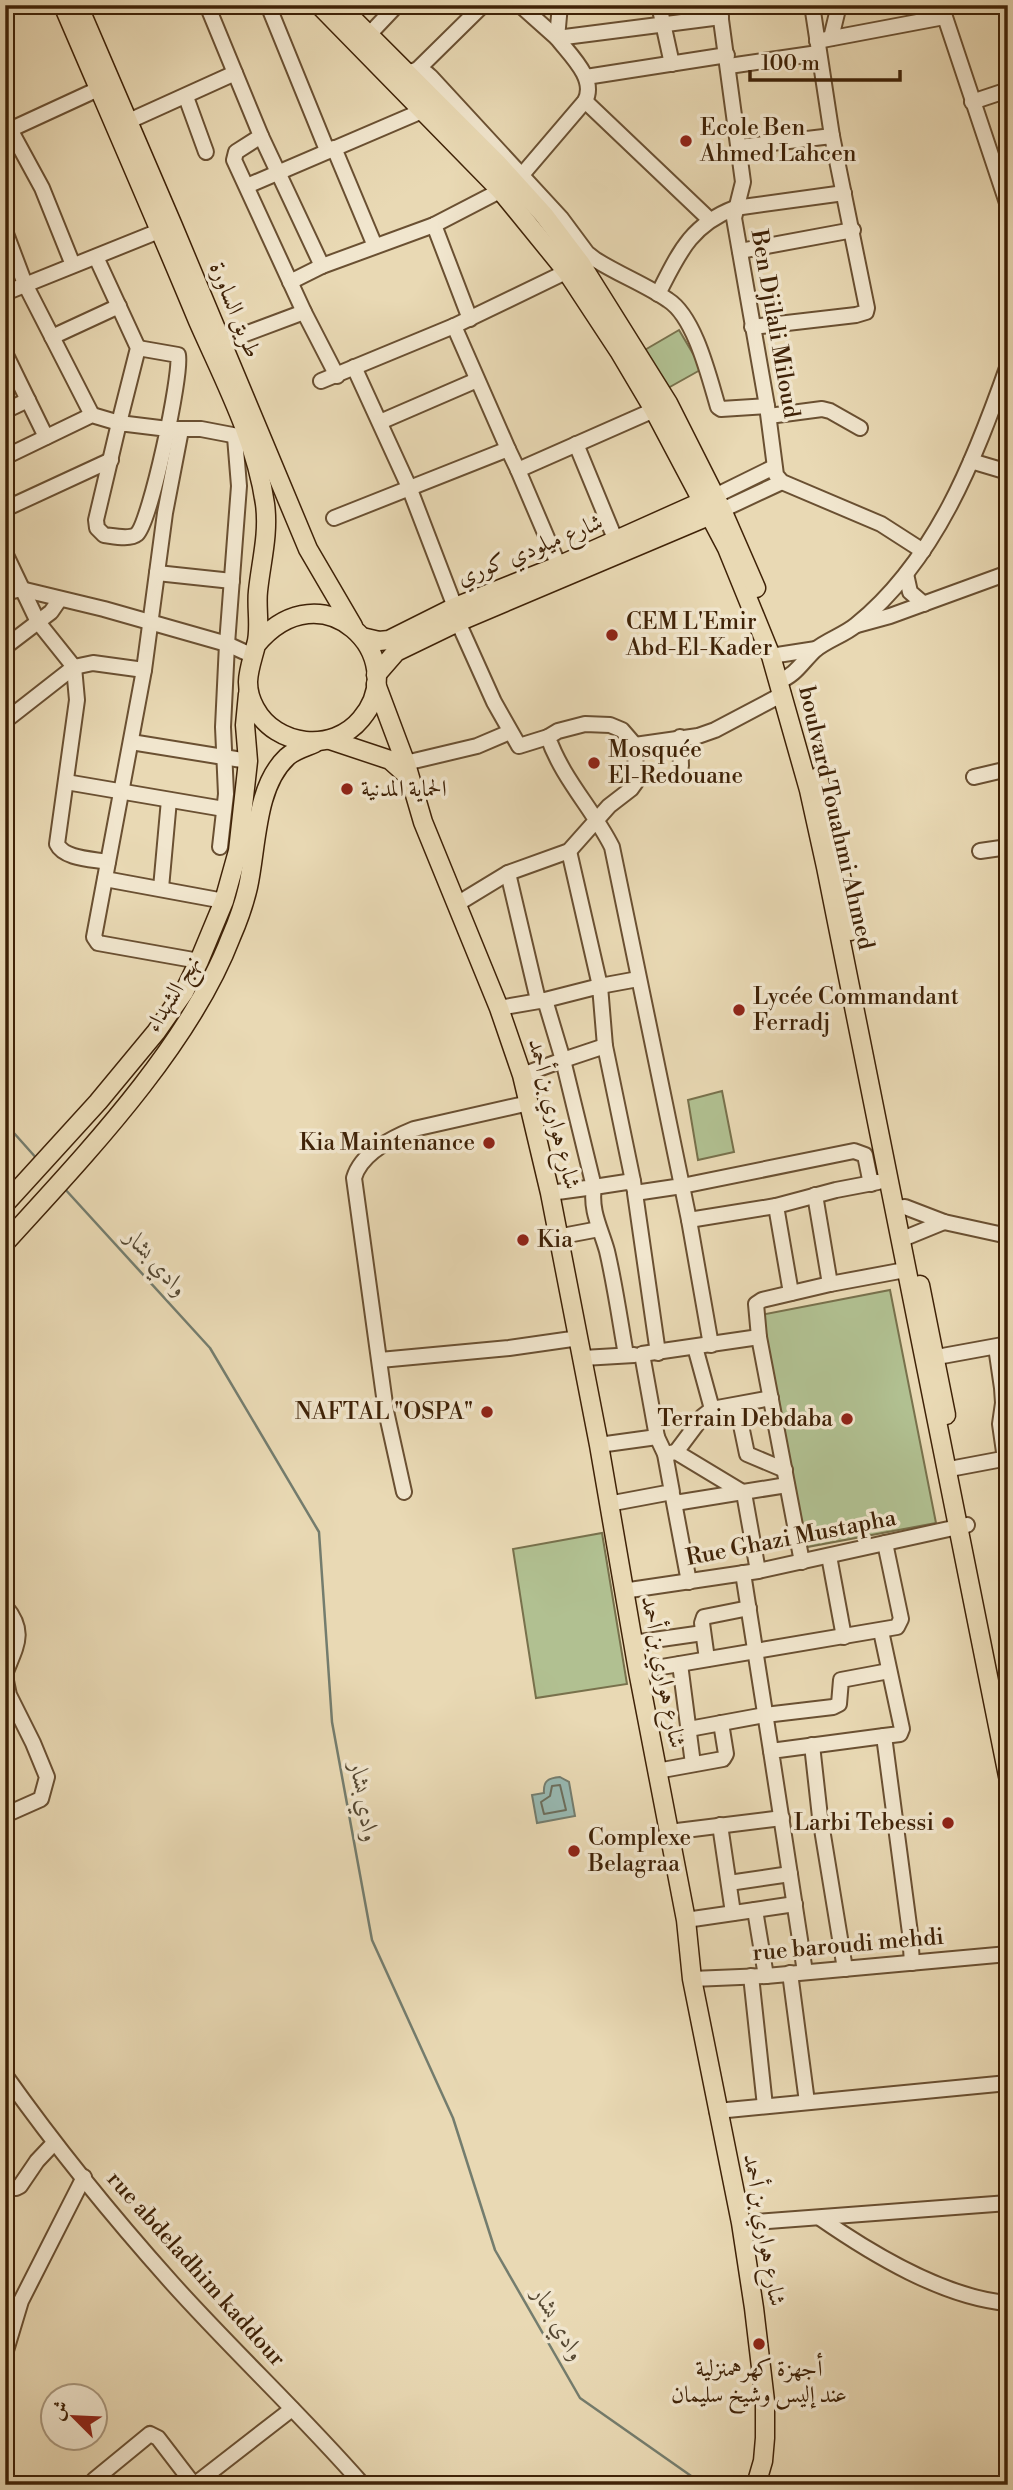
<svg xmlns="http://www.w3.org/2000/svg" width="1013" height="2490" font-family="'Libre Bodoni',Amiri,serif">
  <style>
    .green { fill: #b1c091; stroke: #78714c; stroke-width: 2 }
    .water { fill: #98b9b2; stroke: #747d6e; stroke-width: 2 }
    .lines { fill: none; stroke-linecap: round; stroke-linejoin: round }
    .shore { stroke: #6c6e5c; stroke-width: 2 }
    .stream { stroke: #747d6e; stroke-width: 2.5 }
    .minor-casing { stroke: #6a5032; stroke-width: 18 }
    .major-casing { stroke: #3f2207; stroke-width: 21 }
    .minor { stroke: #f1e6ce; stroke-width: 14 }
    .major { stroke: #e9d9b4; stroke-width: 18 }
    .poi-dot { fill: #8f2418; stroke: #f1e6ce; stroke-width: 2.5 }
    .labels { text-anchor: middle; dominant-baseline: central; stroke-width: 7; stroke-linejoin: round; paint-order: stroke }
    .poi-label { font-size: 23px; fill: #3f2207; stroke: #f1e6ce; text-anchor: start }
    .street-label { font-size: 23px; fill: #3f2207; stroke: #f1e6ce }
    .water-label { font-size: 24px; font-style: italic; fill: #554832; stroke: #f1e6ce }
  </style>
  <rect width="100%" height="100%" fill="#e9d9b4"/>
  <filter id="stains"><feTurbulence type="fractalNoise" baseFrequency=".00286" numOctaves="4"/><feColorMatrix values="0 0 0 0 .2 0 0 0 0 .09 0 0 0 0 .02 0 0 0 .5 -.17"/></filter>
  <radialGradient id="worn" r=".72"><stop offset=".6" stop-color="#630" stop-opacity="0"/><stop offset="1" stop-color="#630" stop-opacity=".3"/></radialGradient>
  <g class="green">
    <path d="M679 330 702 369 668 388 643 351Z"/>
    <path d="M722 1091 734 1152 698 1160 688 1100Z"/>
    <path d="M890 1290 936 1523 802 1548 761 1315Z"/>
    <path d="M602 1533 627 1684 536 1698 513 1549Z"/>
  </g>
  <path class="water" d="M560 1777 569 1782 575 1816 537 1823 532 1795 544 1793C543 1781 548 1778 560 1777Z"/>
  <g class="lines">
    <path class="shore" d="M560 1785 566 1810 544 1814 541 1802 550 1796 552 1786Z"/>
    <g class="stream">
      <path d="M5 1123 38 1160"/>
      <path d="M64 1188 210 1348 319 1532 332 1722 372 1940 453 2118 495 2250 580 2398 704 2485"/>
    </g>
    <defs>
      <g id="minor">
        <path d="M207 5 261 136 236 152 234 160 304 312 337 376"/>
        <path d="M268 5 327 150"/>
        <path d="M520 5 557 38 721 17"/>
        <path d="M659 5 672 64"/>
        <path d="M719 5 743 182 734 218 767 406 776 475 782 482 881 524 923 551"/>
        <path d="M941 5 1008 206"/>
        <path d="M5 10 13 5"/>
        <path d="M831 38 839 5"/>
        <path d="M817 41 944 17"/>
        <path d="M362 42 397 5"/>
        <path d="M729 66 818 53"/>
        <path d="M418 69 483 5"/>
        <path d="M406 74C418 68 422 68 431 77L561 218 587 253 596 260C620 275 646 285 668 300 695 317 709 377 718 407L721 409 767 406"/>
        <path d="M586 77 727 55"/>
        <path d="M186 97 206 152"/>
        <path d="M585 101 710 220"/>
        <path d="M972 102 1008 90"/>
        <path d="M5 120 42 188 73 265"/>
        <path d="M129 121 235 73"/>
        <path d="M5 132 107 85"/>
        <path d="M261 136 322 266"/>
        <path d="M739 147 832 136"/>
        <path d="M334 148 375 246"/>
        <path d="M247 186 422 111"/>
        <path d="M434 225 470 319"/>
        <path d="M5 231 25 284 92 415"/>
        <path d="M740 251 853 230"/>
        <path d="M290 282 322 266 434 225 515 183 585 101C597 79 570 55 557 38L560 5"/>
        <path d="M5 293 169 227"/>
        <path d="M658 294C678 255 690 225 735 208L844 193"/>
        <path d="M454 326 508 449"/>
        <path d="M752 327 856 315 866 312 867 308 832 136 812 5"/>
        <path d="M52 337 119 306"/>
        <path d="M221 343 304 312"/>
        <path d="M138 348 178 355C182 375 150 522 137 534 130 540 113 536 104 535L97 528 96 520 119 423 168 429H201L248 438"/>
        <path d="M5 353 46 437"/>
        <path d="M354 367 409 487 455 607 458 622 494 702 519 746 548 737"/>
        <path d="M321 381 454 326 574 268"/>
        <path d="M5 411 28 400"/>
        <path d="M769 416 822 409 830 411 860 428"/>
        <path d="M380 422 477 380"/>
        <path d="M181 430 165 513 144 670 94 937 98 943 199 961"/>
        <path d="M576 444 616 541"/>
        <path d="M5 457 92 415 119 423 138 348 96 257"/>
        <path d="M971 461 1008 472"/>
        <path d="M715 496 774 467"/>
        <path d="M5 509 111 460"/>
        <path d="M722 510 782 482"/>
        <path d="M334 518 508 449 518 470"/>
        <path d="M5 553 38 622 74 667 77 700 57 844C64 859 93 859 108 862"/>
        <path d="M157 573 232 581"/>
        <path d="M562 573 518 470 654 410"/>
        <path d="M906 574 910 592 924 604"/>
        <path d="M5 593 21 589 104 609 227 644 251 655"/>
        <path d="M857 625 890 616 1008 573"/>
        <path d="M5 647 51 612 60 599"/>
        <path d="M771 656 816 649"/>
        <path d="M779 681C795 676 803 661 815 650 827 640 844 635 856 625 936 560 975 459 1008 365"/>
        <path d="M5 721 74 667 93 663 144 670"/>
        <path d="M680 737 681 766"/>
        <path d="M131 742 248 761"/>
        <path d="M635 745 698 736 715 730 783 694"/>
        <path d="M397 765 477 746 510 732"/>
        <path d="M974 777 1008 769"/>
        <path d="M66 782 224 809"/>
        <path d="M220 847 226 794 223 727 227 644 239 486 235 437"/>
        <path d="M569 851 600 986 638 979"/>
        <path d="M980 851 1008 847"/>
        <path d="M508 873 538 1000"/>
        <path d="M105 879 224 901"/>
        <path d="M161 888 169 800"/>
        <path d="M457 904 508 873 569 851 609 806 631 789 636 782 635 745 622 730 610 725 585 724 558 731 548 737C562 778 593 809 612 847L682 1186 635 1193 658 1353"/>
        <path d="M545 1000 600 986 605 1046"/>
        <path d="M499 1008 545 1000 563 1060 605 1046 633 1181"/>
        <path d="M522 1075 563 1060 594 1187 550 1193"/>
        <path d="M815 1195 830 1284"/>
        <path d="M776 1206 689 1220 682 1186 854 1151 865 1155 871 1184"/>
        <path d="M895 1208 905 1207 944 1222 1008 1236"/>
        <path d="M689 1220 711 1345"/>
        <path d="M557 1237 599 1229"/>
        <path d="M900 1240 944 1222"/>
        <path d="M791 1293 776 1206 836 1190 878 1182"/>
        <path d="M759 1337 802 1562"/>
        <path d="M695 1347 712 1409"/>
        <path d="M996 1347 1002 1388 1003 1403 1000 1424 1005 1459"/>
        <path d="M626 1355C620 1321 615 1285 607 1251 601 1229 590 1211 594 1187L633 1181 634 1188"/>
        <path d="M937 1357 1008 1344"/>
        <path d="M583 1358 634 1355"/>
        <path d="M380 1360 509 1348 579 1338"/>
        <path d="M737 1406 747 1454 785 1470"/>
        <path d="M657 1437 642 1354 759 1337 756 1304 762 1300 830 1284 905 1270"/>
        <path d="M599 1445 657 1437 665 1454 672 1492 608 1504"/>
        <path d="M676 1452 703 1416 712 1409 771 1398"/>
        <path d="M665 1454 676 1452 744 1493 758 1571"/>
        <path d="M955 1468 1008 1458"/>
        <path d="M404 1492 386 1411 354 1178C361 1153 392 1138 414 1129L529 1103"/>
        <path d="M673 1497 689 1582"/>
        <path d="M675 1503 787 1485"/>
        <path d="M829 1556 844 1637"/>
        <path d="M743 1573 771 1751"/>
        <path d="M623 1591 758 1571 967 1525"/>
        <path d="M5 1606C27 1632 16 1646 5 1674"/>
        <path d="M881 1631 902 1729 900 1734 884 1736"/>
        <path d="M633 1643 703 1633"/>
        <path d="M707 1659 702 1623 704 1617 749 1608"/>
        <path d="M680 1664 693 1764"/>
        <path d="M638 1671 897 1627 901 1619 885 1543"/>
        <path d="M5 1676 9 1695 33 1743 47 1777 41 1799 5 1815"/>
        <path d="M689 1729 765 1715 833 1707 839 1704 841 1680 889 1671"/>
        <path d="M812 1745 820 1817 845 1969"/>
        <path d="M657 1771 723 1759 726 1754 721 1723"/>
        <path d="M720 1825 733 1913"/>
        <path d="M669 1832 782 1818"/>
        <path d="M729 1883 790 1874"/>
        <path d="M755 1910 766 1976"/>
        <path d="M686 1920 795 1904"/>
        <path d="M5 1947V1961"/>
        <path d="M805 1972 771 1751 884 1736 910 1933 912 1963"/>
        <path d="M790 1973 807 2102"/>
        <path d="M751 1976 765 2106"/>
        <path d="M692 1979 766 1976 1008 1954"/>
        <path d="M5 2075C56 2147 113 2217 172 2283 234 2352 302 2415 363 2485"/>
        <path d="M717 2111 1008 2083"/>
        <path d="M5 2187 16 2188 20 2186 37 2161 54 2143"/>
        <path d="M820 2218C872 2254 944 2298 1008 2303"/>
        <path d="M741 2223 1008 2203"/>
        <path d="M5 2354 21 2301 84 2177"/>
        <path d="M92 2485 94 2480 150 2434 158 2438 194 2485"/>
        <path d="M194 2485 292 2409"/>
      </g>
      <g id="major">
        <path d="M63 5C108 110 154 215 198 321 224 380 256 440 265 504 269 534 261 562 258 591 256 608 261 629 256 645 250 669 242 684 255 708 276 747 333 753 361 719 414 657 322 565 256 645"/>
        <path d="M78 5 173 226 308 549 353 626"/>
        <path d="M319 5 501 191 567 272 619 351 654 410 727 548 771 656 809 790 826 867 1008 1776"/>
        <path d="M339 5 497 163 544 215 581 264 668 403 722 510 756 588"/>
        <path d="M362 637 379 641 389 640 455 607 558 566 712 497"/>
        <path d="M376 675 396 652 458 622 718 512"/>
        <path d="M376 684 406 764 423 822 499 1008 522 1075 550 1193 599 1445 638 1671 686 1920 692 1979 741 2223 754 2308 765 2401V2438L763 2461 756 2485"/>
        <path d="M330 740 390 760 409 777"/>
        <path d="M818 777 836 848 851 931"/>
        <path d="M5 1204 98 1102 156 1032 184 992 199 961 224 901 238 851 248 761 245 725 248 694"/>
        <path d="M5 1243C84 1156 189 1047 231 937 238 921 244 904 248 887 257 846 255 787 287 757 294 750 306 747 315 743"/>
        <path d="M920 1285 946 1415"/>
      </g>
    </defs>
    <use href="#minor" class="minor-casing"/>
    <use href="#major" class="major-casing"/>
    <use href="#minor" class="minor"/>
    <use href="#major" class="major"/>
  </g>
  <g class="poi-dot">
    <circle cx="686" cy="141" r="7"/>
    <circle cx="612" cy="635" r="7"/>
    <circle cx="594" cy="763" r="7"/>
    <circle cx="347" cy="789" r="7"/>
    <circle cx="739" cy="1010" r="7"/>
    <circle cx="489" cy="1143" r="7"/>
    <circle cx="523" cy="1240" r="7"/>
    <circle cx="487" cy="1412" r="7"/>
    <circle cx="847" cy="1419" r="7"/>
    <circle cx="948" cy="1823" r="7"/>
    <circle cx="574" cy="1851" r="7"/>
    <circle cx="759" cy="2344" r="7"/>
  </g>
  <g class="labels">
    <g class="poi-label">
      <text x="700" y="128">Ecole Ben<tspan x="700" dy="26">Ahmed Lahcen</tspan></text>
      <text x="626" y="622">CEM L'Emir<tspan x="626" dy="26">Abd-El-Kader</tspan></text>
      <text x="608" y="750">Mosquée<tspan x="608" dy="26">El-Redouane</tspan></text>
      <text x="361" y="789">الحماية المدنية</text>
      <text x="753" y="997">Lycée Commandant<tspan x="753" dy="26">Ferradj</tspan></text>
      <text x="475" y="1143" text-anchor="end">Kia Maintenance</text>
      <text x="537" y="1240">Kia</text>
      <text x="473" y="1412" text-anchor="end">NAFTAL "OSPA"</text>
      <text x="833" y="1419" text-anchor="end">Terrain Debdaba</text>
      <text x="934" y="1823" text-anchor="end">Larbi Tebessi</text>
      <text x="588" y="1838">Complexe<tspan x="588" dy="26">Belagraa</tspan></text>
      <text x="759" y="2369" text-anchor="middle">أجهزة كهرهمنزلية<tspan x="759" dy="26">عند إليس وشيخ سليمان</tspan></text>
    </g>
    <g class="street-label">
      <text transform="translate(235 310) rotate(68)">طريق الساورة</text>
      <text transform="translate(775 324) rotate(80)">Ben Djilali Miloud</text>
      <text transform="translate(530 550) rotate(-22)">شارع ميلودي كوري</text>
      <text transform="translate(836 818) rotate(77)">boulvard Touahmi Ahmed</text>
      <text transform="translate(173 994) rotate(-59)">نهج الشهداء</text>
      <text transform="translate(554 1114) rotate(76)">شارع هواري بن أحمد</text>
      <text transform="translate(791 1538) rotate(-11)">Rue Ghazi Mustapha</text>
      <text transform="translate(663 1672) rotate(79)">شارع هواري بن أحمد</text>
      <text transform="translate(848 1945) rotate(-5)">rue baroudi mehdi</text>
      <text transform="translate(764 2230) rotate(80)">شارع هواري بن أحمد</text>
      <text transform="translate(196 2269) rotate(48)">rue abdeladhim kaddour</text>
    </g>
    <g class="water-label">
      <text transform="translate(156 1263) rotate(48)">وادي بشار</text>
      <text transform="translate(364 1802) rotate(80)">وادي بشار</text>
      <text transform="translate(558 2324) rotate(60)">وادي بشار</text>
    </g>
  </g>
  <rect width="1013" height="2490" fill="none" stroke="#e9d9b4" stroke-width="28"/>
  <rect x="7" y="7" width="999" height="2476" fill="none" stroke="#3f2207" stroke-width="3.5"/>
  <rect x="14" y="14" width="985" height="2462" fill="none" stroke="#3f2207" stroke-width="2"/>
  <g transform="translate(74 2417) rotate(294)"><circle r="33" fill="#f1e6ce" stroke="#aa987e" stroke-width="2"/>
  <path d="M0-5L12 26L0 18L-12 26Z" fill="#8f2418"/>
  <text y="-10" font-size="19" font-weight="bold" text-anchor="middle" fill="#3f2207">ش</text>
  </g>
  <path d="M750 70v10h150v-10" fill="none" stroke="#3f2207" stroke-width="3.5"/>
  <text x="761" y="70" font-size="21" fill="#3f2207" stroke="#f1e6ce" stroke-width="5" paint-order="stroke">100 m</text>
  <rect width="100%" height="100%" filter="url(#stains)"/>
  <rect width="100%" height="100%" fill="url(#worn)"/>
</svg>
